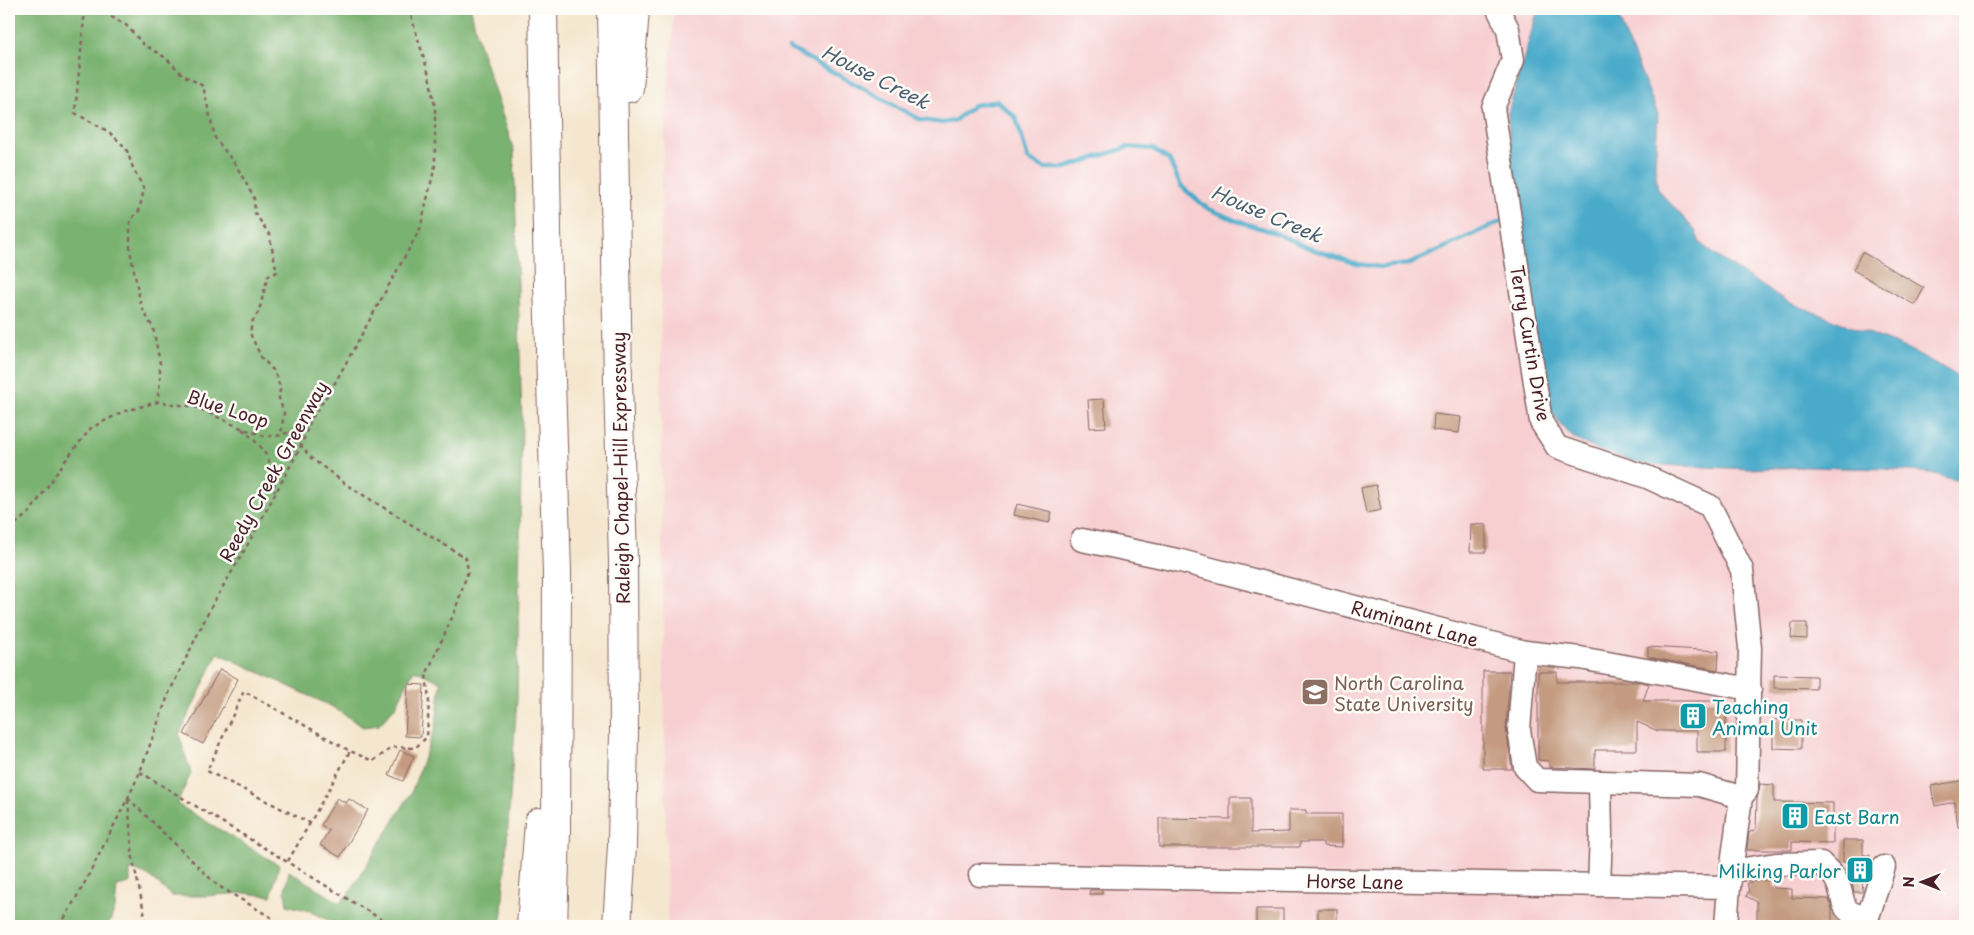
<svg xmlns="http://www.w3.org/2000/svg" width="1974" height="935" font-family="'Playpen Sans',sans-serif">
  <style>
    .built { fill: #f7cfd1 }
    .forest { fill: #7ab271; stroke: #62684e }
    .water { fill: #49aac9; stroke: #4a647a }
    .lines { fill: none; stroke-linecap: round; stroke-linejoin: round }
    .stream { stroke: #49aac9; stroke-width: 4.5 }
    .building { fill: #c49b81 }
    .minor-casing { stroke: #866564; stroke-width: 25 }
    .highway-casing { stroke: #866564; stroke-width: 30 }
    .path { stroke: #866564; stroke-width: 2.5; stroke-dasharray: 4 4; stroke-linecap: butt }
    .minor { stroke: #fff; stroke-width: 22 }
    .highway { stroke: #fff; stroke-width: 28 }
    .labels { text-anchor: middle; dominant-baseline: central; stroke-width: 5; stroke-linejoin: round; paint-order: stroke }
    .street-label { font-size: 18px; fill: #4a1f2b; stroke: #fdfcf7 }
    .education-label { font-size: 18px; fill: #785e54; stroke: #fdfcf7; text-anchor: start }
    .culture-label { font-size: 18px; fill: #0d838f; stroke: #fdfcf7; text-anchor: start }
    .water-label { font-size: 19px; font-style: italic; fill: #4a5e72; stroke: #fdfcf7 }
  </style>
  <rect width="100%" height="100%" fill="#fdfcf7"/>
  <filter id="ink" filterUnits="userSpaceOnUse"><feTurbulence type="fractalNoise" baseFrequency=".02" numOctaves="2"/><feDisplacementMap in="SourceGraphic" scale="10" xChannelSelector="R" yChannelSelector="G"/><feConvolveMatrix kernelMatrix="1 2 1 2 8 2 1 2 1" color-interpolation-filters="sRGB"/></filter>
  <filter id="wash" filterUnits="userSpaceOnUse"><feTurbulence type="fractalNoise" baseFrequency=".0096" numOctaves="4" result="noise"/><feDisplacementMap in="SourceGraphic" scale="20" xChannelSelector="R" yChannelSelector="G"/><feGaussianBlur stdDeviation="1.12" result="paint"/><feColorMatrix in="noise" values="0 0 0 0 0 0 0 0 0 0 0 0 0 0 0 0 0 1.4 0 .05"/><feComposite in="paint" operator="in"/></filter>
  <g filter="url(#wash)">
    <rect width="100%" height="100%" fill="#f5e7cf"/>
    <path class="built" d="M674 9H1965V926H667L661 458V182Z"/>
    <path class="forest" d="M9 9H471L478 40 514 151 522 423 517 699 501 926H340L310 911 287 905 285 890 289 871 340 903 350 892 411 793 436 725 441 682 414 670 396 706 379 725 363 727 331 706 218 653 179 735 191 773 177 804 279 865 271 896 244 893 203 896H172L149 876 130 869V883L117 886 115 909 108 926H9Z"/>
    <path class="water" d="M1538 9H1612L1619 19 1658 114 1655 167 1658 190 1695 230 1700 243 1719 258 1788 302 1909 349 1951 372 1965 384V483L1931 473 1885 469 1804 467 1748 469 1642 464 1593 448 1575 439 1565 430 1552 413 1528 299 1514 216 1509 134 1508 113Z"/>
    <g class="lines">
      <path class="stream" d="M789 48 921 120 942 123 954 121 974 105 997 101 1016 118 1028 159 1045 168H1065L1128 147 1153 149 1169 160 1181 186 1207 208 1237 221 1273 232 1309 248 1357 264 1380 267 1409 264 1504 220"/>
    </g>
    <g id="blocks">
      <g class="building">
        <path d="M1862 252 1924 288 1915 305 1853 270Z"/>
        <path d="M1104 399 1106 427 1090 428 1088 400Z"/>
        <path d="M1434 414 1461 417 1459 433 1433 430Z"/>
        <path d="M1376 485 1381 510 1366 513 1361 488Z"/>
        <path d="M1017 504 1052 512 1049 523 1014 515Z"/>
        <path d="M1471 524 1486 525V552H1470Z"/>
        <path d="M1792 623H1807V639L1791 638Z"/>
        <path d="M1648 647 1719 651 1718 670 1648 657Z"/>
        <path d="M220 669 238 679 203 744 184 734Z"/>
        <path d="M1483 671H1510L1506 729 1512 769H1483Z"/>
        <path d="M1538 672H1557V682H1640L1649 684 1643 701H1726V752H1697V731H1658L1637 722V750H1595V769L1549 767V761L1538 760Z"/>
        <path d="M1774 675 1816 676V689L1774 688Z"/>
        <path d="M408 684 424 685 421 737 405 736Z"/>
        <path d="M1773 720H1801V749L1773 748Z"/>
        <path d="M400 750 414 756 403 781 389 775Z"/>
        <path d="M1965 780V827H1958L1955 802 1935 806 1931 786Z"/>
        <path d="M1760 784 1774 785V802L1833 803V843L1792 842V850H1747L1749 833 1756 829 1757 799Z"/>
        <path d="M337 798 346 803 349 799 368 810 340 857 320 845 329 830 321 825Z"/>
        <path d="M1230 798H1251V833L1289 832V810H1306V814H1342V847L1323 846V842H1300V847H1159V818L1230 819Z"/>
        <path d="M1843 840H1863V855H1870V868L1867 878H1863L1862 892H1854L1851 880V862H1843Z"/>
        <path d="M1761 880H1774L1773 888 1792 889V898L1829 899 1832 910V926H1757V902L1746 896 1749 891 1747 883Z"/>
        <path d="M1090 890H1102V894H1089Z"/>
        <rect x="1256" y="909" width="27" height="17"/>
        <rect x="1318" y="909" width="19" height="17"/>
      </g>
    </g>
  </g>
  <g filter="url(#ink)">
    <use href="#blocks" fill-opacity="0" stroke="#866564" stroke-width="1"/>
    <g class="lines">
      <defs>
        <g id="minor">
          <path d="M1498 9 1508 29 1513 60 1493 108 1541 422 1557 447 1647 477 1710 506 1742 570 1750 648 1747 790 1741 797 1729 887 1726 926"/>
          <path d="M1082 540 1177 560 1525 652 1580 658 1750 689"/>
          <path d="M1525 652 1519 730 1525 767 1537 780 1699 785 1741 797"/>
          <path d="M1731 871 1776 864 1821 863C1825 868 1832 873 1835 878 1848 900 1835 913 1868 917"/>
          <path d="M980 875 1729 887"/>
          <path d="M1599 885 1601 835 1600 782"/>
          <path d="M1865 926 1884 867"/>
        </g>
        <g id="highway">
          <path d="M543 9 548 284 557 573 556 832 553 926"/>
          <path d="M612 9 618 382 623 561 624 732 622 846 617 926"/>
          <path d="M629 88 635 9"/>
          <path d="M531 926 539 822"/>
        </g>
      </defs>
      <use href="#minor" class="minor-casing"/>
      <use href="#highway" class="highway-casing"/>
      <g class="path">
        <path d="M85 9 75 113 109 132 126 148 133 168 144 189 139 211 130 220V250L141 306 153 328 160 363V381L157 402"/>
        <path d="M97 9 126 25 143 44 166 58 183 75 203 86 215 138 236 165 254 198 255 213 269 234 277 272 268 276 259 311 252 322 250 333 261 357 274 371 281 389 278 395 284 413 281 434"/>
        <path d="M242 429C266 449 273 461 275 492"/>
        <path d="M290 432 311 458 350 487 466 558 468 571 455 611 426 675 429 700 427 737 415 748 393 747 373 761 350 751 244 691 207 771 310 823 350 751"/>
        <path d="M9 529 30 512 65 461 91 428 122 412 157 402 196 407 241 428 264 436H277L290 432 309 420"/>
        <path d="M140 772 392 926"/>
        <path d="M128 798 217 885 272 918 270 926"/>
        <path d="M128 800 133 860 147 926"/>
        <path d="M288 861 310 823"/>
        <path d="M60 926 84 884 128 798 140 772 169 693 210 609 248 544 301 446 311 419 331 390 420 229 435 166V107L429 75 409 9"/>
      </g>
      <use href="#minor" class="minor"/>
      <use href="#highway" class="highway"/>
    </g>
  </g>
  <defs>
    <symbol id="university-square" viewBox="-11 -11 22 22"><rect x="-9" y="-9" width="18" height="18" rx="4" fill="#8d6e63" stroke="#fdfcf7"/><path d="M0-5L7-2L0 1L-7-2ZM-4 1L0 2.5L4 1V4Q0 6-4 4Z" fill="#fff"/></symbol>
    <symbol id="building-square" viewBox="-11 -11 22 22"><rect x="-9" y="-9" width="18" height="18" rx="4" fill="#0f9aa8" stroke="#fdfcf7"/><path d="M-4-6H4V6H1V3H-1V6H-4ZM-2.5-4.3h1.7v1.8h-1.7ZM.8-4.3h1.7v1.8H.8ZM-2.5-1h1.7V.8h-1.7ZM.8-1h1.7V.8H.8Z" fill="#fff"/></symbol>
  </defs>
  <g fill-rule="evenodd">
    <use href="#university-square" x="1299" y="676" width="32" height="32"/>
    <use href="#building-square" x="1677" y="700" width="32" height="32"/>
    <use href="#building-square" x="1779" y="800" width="32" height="32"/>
    <use href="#building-square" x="1844" y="854" width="32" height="32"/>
  </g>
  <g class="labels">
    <g class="street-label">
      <text transform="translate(1531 343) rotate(80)">Terry Curtin Drive</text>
      <text transform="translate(228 408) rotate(18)">Blue Loop</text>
      <text transform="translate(620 468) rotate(-91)">Raleigh Chapel–Hill Expressway</text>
      <text transform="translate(273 471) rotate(-61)">Reedy Creek Greenway</text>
      <text transform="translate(1415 623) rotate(15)">Ruminant Lane</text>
      <text transform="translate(1355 881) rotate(1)">Horse Lane</text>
    </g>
    <g class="education-label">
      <text x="1334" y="682">North Carolina<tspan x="1334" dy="21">State University</tspan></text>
    </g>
    <g class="culture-label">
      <text x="1712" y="706">Teaching<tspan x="1712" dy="21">Animal Unit</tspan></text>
      <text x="1814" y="816">East Barn</text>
      <text x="1841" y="870" text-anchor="end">Milking Parlor</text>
    </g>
    <g class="water-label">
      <text transform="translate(876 76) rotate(27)">House Creek</text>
      <text transform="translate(1267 213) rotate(23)">House Creek</text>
    </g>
  </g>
  <rect width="1974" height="935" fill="none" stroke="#fdfcf7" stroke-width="30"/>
  <g transform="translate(1922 882) rotate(270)" stroke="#fdfcf7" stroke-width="4" paint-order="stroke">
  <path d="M0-4L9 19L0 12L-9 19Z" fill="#4a1f2b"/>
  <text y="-8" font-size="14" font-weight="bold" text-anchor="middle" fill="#4a1f2b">N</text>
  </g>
</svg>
